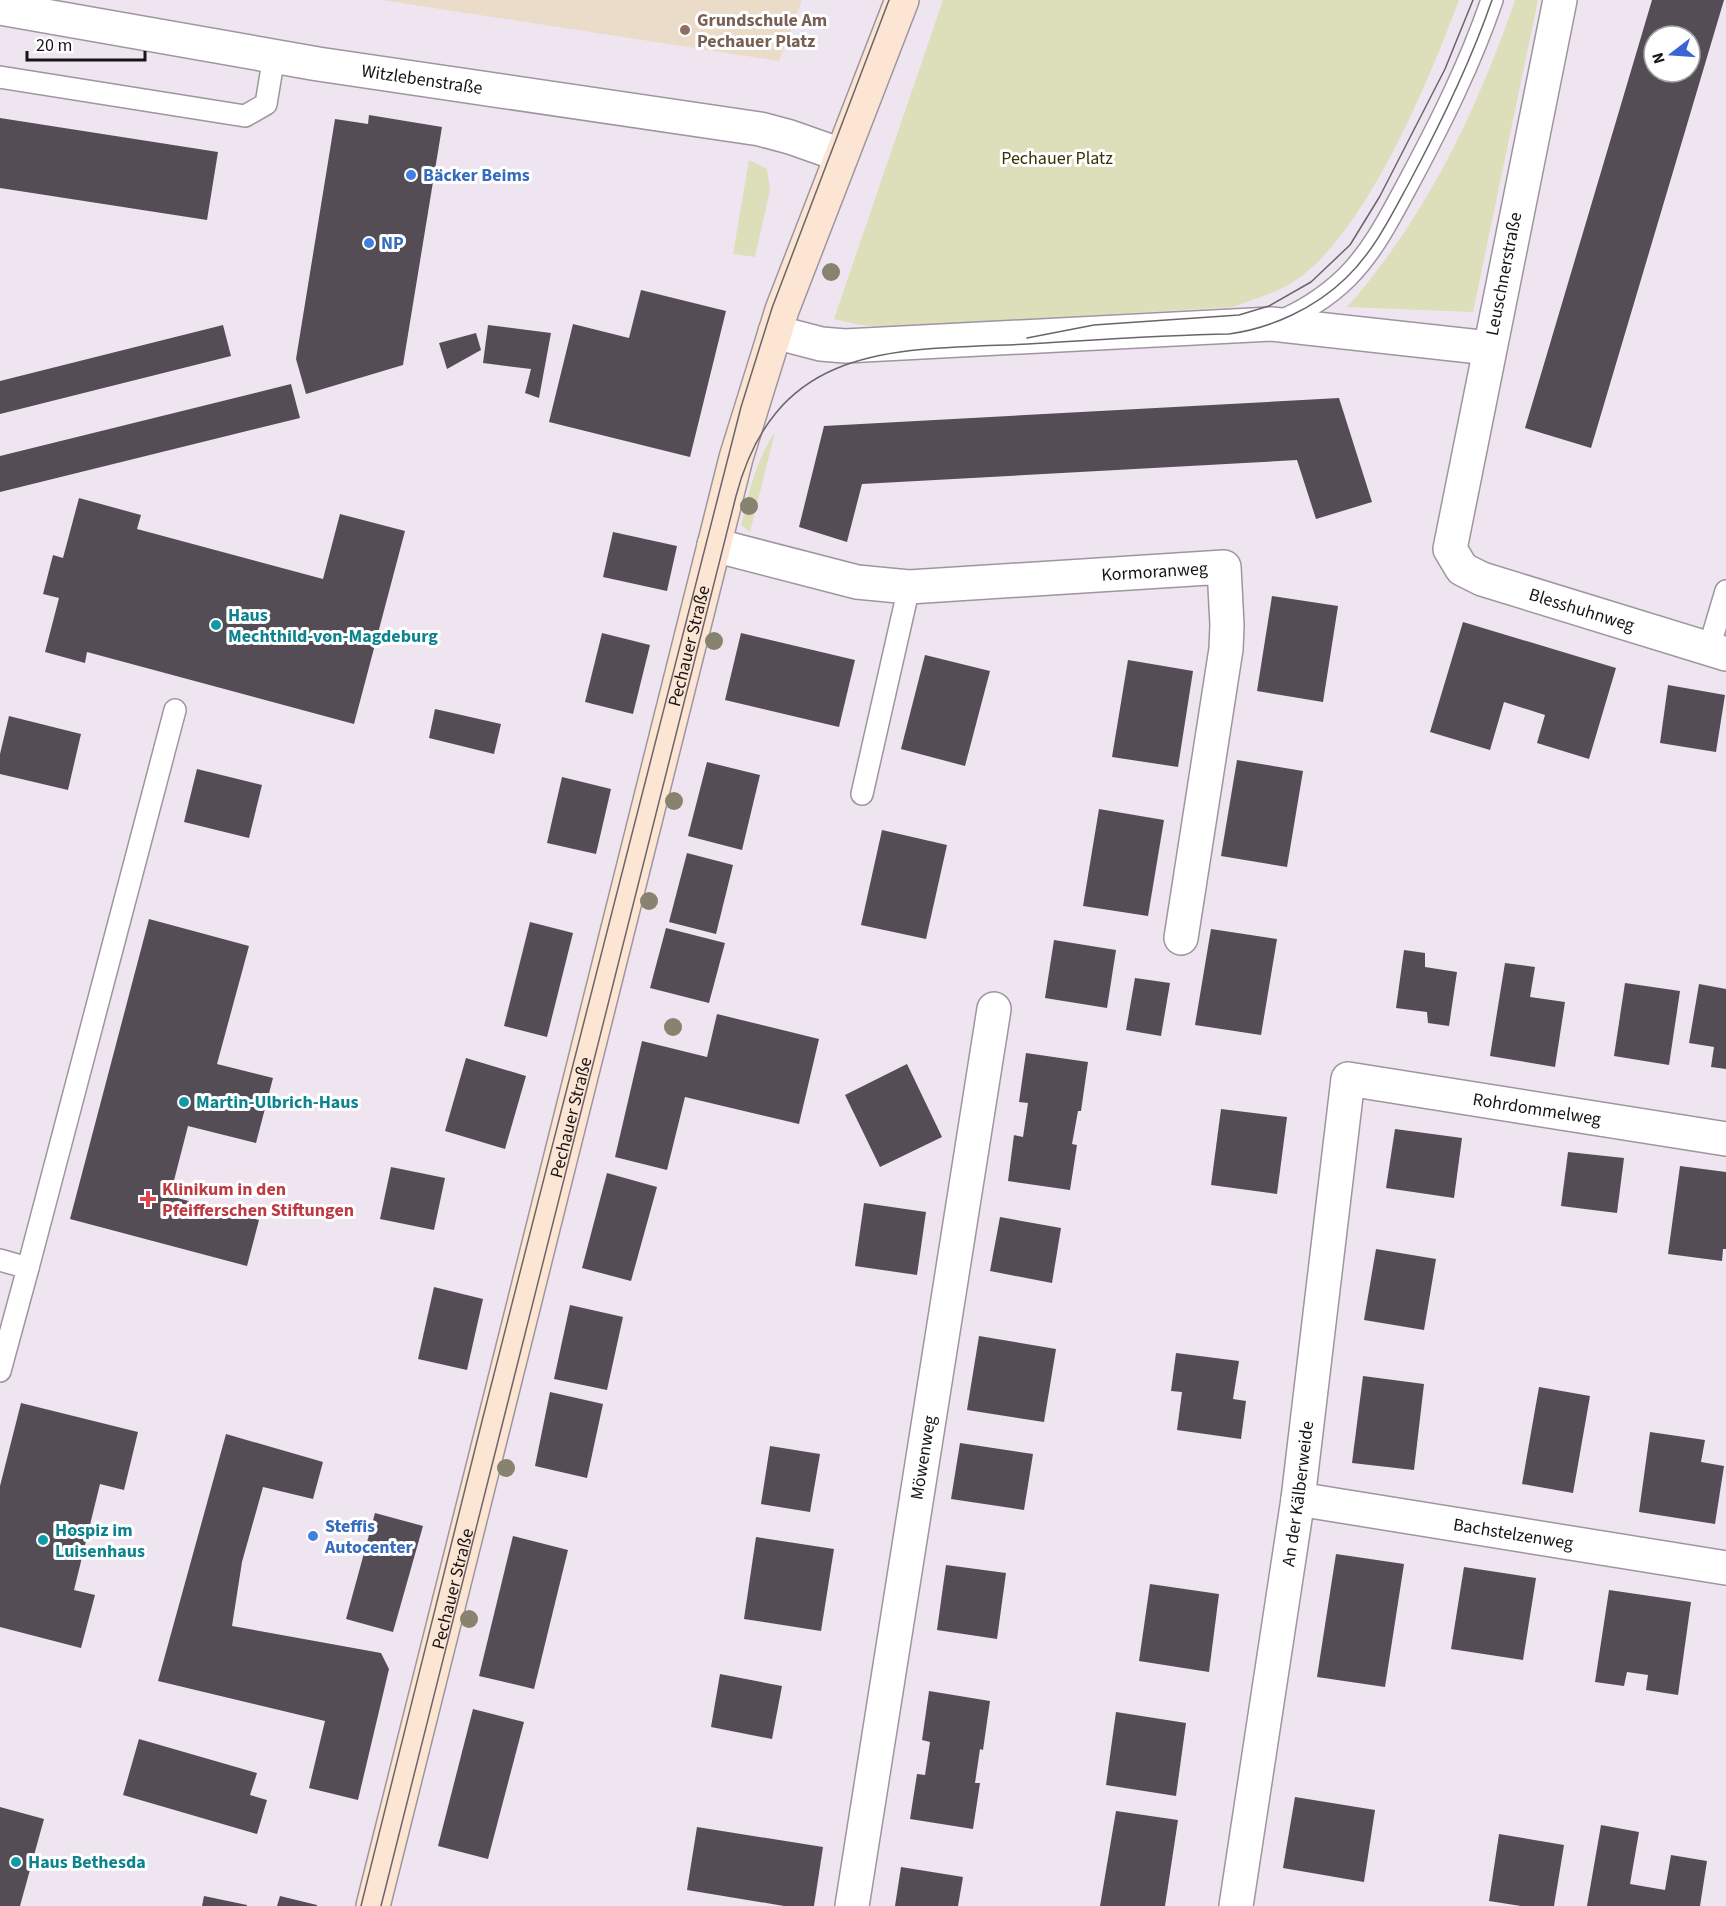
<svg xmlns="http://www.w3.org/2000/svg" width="1726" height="1906" font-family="'Source Sans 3',sans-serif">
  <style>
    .education { fill: #ebdcc9 }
    .green { fill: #dcdfb9 }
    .building { fill: #554d56; fill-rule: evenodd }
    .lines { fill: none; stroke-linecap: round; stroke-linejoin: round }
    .service-casing { stroke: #9e959f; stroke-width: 24 }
    .minor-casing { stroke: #9e959f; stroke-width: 36 }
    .secondary-casing { stroke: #9e959f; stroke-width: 36 }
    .service { stroke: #fff; stroke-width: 21 }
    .minor { stroke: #fff; stroke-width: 33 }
    .secondary { stroke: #fce5d3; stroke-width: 33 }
    .tram { stroke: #6a656c; stroke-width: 1.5 }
    .tree { fill: #87836e }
    .education-dot { fill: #8d6e63; stroke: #fff; stroke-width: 2 }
    .shop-dot { fill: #3f7fe0; stroke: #fff; stroke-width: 2 }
    .culture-dot { fill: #0f9aa8; stroke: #fff; stroke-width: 2 }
    .health-dot { fill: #e0444e; stroke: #fff; stroke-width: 2 }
    .labels { text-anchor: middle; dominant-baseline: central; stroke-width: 6; stroke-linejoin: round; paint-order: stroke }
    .education-label { font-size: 18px; font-weight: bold; fill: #785e54; stroke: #fff; text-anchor: start }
    .street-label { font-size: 18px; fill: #171418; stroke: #fff }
    .park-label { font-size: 18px; fill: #333304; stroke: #fff }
    .shop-label { font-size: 18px; font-weight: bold; fill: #366cbe; stroke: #fff; text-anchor: start }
    .culture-label { font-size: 18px; font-weight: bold; fill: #0d838f; stroke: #fff; text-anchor: start }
    .health-label { font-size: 18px; font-weight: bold; fill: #be3a42; stroke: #fff; text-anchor: start }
  </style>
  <rect width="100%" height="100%" fill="#eee5f0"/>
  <path class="education" d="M382 0H802L779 61Z"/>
  <g class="green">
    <path d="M943 0H1459C1429 80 1367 232 1296 280 1277 293 1254 299 1233 307L887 327 860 325 834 319Z"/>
    <path d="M1515 0H1538L1473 312 1347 307C1425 219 1477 111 1515 0Z"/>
    <path d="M749 160 767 169 770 190 755 257 733 254Z"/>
    <path d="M775 432 750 532 741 525C749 492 756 460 775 432Z"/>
  </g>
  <g class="building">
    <path d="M1652 0H1724L1591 448 1525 428ZM1654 36H1690V72H1654Z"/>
    <path d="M369 115 442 127 403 365 306 394 296 359 335 119 368 124Z"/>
    <path d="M0 118 218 152 207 220 0 188Z"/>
    <path d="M641 290 726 311 690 457 549 422 573 324 629 338Z"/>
    <path d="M223 325 231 356 0 414V381Z"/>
    <path d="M488 325 551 333 539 398 525 393 531 369 483 363Z"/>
    <path d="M476 333 481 350 447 369 439 343Z"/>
    <path d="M291 384 300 418 0 492V456Z"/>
    <path d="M1339 398 1372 502 1316 519 1297 460 862 484 847 542 799 527 824 426Z"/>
    <path d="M79 498 141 515 137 529 323 579 340 514 405 531 354 724 87 652 85 663 45 652 59 598 43 594 53 555 63 558Z"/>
    <path d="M613 532 677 546 667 591 603 577Z"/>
    <path d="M1272 596 1338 606 1323 702 1257 691Z"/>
    <path d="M1463 622 1616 668 1589 759 1537 743 1545 715 1504 702 1490 750 1430 732Z"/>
    <path d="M602 633 650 645 633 714 585 702Z"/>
    <path d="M741 633 855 660 839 727 725 700Z"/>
    <path d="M925 655 990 671 965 766 901 749Z"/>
    <path d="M1128 660 1193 671 1178 767 1112 757Z"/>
    <path d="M1668 685 1725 695 1716 752 1660 743Z"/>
    <path d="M435 709 501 724 494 754 429 738Z"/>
    <path d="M9 716 81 734 68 790 0 774V754Z"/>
    <path d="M1237 760 1303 771 1287 867 1221 856Z"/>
    <path d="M707 762 760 775 742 850 688 836Z"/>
    <path d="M197 769 262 785 249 838 184 822Z"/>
    <path d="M562 777 611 789 596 854 547 843Z"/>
    <path d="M1099 809 1164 820 1148 916 1083 906Z"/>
    <path d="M882 830 947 845 926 939 861 925Z"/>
    <path d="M687 853 733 865 716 934 669 922Z"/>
    <path d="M149 919 249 946 217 1064 273 1078 256 1143 188 1126 170 1196 259 1220 247 1266 70 1219Z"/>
    <path d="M530 922 573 933 547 1037 504 1026Z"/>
    <path d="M666 928 725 943 709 1003 650 988Z"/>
    <path d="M1211 929 1277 939 1261 1035 1195 1025Z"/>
    <path d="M1054 940 1116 950 1107 1008 1045 998Z"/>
    <path d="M1404 950 1425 953V967L1457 972 1449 1026 1428 1023 1427 1012 1396 1008Z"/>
    <path d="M1505 963 1535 967 1530 997 1565 1002 1555 1067 1490 1056Z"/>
    <path d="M1135 978 1170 983 1161 1036 1126 1030Z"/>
    <path d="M1625 983 1680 991 1669 1065 1614 1056Z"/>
    <path d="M1699 984 1726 989V1069L1711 1067 1714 1047 1689 1043Z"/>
    <path d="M717 1014 819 1039 799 1124 685 1097 667 1170 615 1157 642 1041 707 1057Z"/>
    <path d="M1026 1053 1088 1062 1081 1111H1078L1072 1144 1077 1145 1070 1190 1008 1181 1014 1135 1023 1137 1028 1103 1019 1102Z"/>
    <path d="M466 1058 526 1076 505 1149 445 1131Z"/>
    <path d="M907 1064 942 1137 880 1167 845 1095Z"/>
    <path d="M1221 1109 1287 1117 1277 1194 1211 1185Z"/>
    <path d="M1395 1129 1462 1138 1454 1198 1386 1188Z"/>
    <path d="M1568 1152 1624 1158 1617 1213 1561 1206Z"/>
    <path d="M1680 1166 1726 1172V1249H1723L1722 1261 1668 1254Z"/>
    <path d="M391 1167 445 1178 434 1230 380 1219Z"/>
    <path d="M607 1173 657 1187 631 1281 582 1268Z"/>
    <path d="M864 1203 926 1212 917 1275 855 1266Z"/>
    <path d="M1000 1217 1061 1228 1052 1283 990 1271Z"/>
    <path d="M1376 1249 1436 1259 1424 1330 1364 1320Z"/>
    <path d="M434 1287 483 1299 467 1370 418 1359Z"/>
    <path d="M570 1305 623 1317 607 1390 554 1379Z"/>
    <path d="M979 1336 1056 1349 1044 1422 967 1410Z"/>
    <path d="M1176 1353 1239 1361 1233 1399 1246 1401 1241 1439 1177 1430 1182 1392 1171 1391Z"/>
    <path d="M1363 1376 1424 1384 1414 1470 1352 1463Z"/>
    <path d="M1539 1387 1590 1396 1573 1493 1522 1484Z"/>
    <path d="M550 1392 603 1404 587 1478 535 1466Z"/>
    <path d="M21 1403 138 1432 124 1490 100 1484 74 1590 95 1595 81 1648 0 1627V1486Z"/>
    <path d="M1650 1432 1705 1440 1701 1462 1724 1466 1715 1524 1639 1512Z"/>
    <path d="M226 1434 323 1462 313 1499 263 1487 242 1562 232 1626 381 1653 389 1669 358 1800 309 1788 325 1721 158 1681Z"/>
    <path d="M960 1443 1033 1454 1024 1510 951 1499Z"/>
    <path d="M770 1446 820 1454 810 1512 761 1504Z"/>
    <path d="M375 1513 423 1526 393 1632 346 1619Z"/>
    <path d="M513 1536 568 1550 534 1689 479 1676Z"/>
    <path d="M756 1537 834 1549 821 1631 744 1619Z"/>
    <path d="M1336 1554 1404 1564 1385 1687 1317 1677Z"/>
    <path d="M946 1565 1006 1573 997 1639 937 1630Z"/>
    <path d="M1464 1567 1536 1578 1523 1660 1451 1649Z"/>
    <path d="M1150 1584 1219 1594 1209 1672 1139 1661Z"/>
    <path d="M1609 1590 1691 1602 1678 1695 1646 1690 1648 1675 1627 1672 1624 1686 1595 1682Z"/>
    <path d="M720 1674 782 1686 772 1739 711 1727Z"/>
    <path d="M929 1691 990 1701 983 1750 980 1749 975 1783H980L973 1829 910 1819 917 1774 925 1775 930 1742 922 1740Z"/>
    <path d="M473 1709 524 1722 488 1859 438 1846Z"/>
    <path d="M1116 1712 1186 1723 1176 1796 1106 1785Z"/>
    <path d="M139 1739 257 1773 250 1795 267 1800 257 1834 123 1795Z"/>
    <path d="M1295 1797 1375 1810 1364 1882 1283 1868Z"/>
    <path d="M0 1807 44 1819 20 1906H0Z"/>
    <path d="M1116 1811 1178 1820 1165 1906H1100Z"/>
    <path d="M1601 1825 1639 1832 1630 1884 1665 1890 1671 1855 1707 1861 1700 1906H1587Z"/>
    <path d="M697 1827 823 1847 814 1906H784L687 1890Z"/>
    <path d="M1499 1834 1564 1845 1554 1906H1521L1489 1901Z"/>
    <path d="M901 1867 963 1877 958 1906H895Z"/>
    <path d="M204 1896 247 1905V1906H202Z"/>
    <path d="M280 1896 317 1905V1906H277Z"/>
  </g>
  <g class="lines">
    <defs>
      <g id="service">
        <path d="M0 77 245 116 266 104 274 56"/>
        <path d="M1275 323C1300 314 1328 296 1347 277 1374 250 1391 215 1409 182 1441 122 1470 64 1492 0"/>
        <path d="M1709 648 1726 591"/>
        <path d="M862 794 909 587"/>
        <path d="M0 1260 28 1268 0 1371"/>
        <path d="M28 1268 175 710"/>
      </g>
      <g id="minor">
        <path id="s1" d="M1560 0 1450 549 1462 569 1482 579 1726 654"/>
        <path id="s2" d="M0 8 318 64 760 129 790 137 841 155"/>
        <path d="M775 332 821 344 845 346 1271 324 1489 348"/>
        <path id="s3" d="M714 545 857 582 909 587 1224 567 1227 625 1226 649 1181 938"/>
        <path id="s4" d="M1298 1499 1726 1568"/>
        <path id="s5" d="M852 1906 994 1009"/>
        <path id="s6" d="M1236 1906 1298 1499 1348 1079 1726 1139"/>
      </g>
      <g id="secondary">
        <path id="s7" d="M373 1906 736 458 782 310 902 0"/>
      </g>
    </defs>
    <use href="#service" class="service-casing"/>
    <use href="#minor" class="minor-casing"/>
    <use href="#secondary" class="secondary-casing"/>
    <use href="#service" class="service"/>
    <use href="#minor" class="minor"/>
    <use href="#secondary" class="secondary"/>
    <g class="tram">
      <path d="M1027 338 1094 325 1239 315 1269 306 1311 282 1350 245 1380 196 1445 69 1473 0"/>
      <path d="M361 1906 481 1425 741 407 772 308 889 0"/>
      <path d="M381 1906 736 496C777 341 896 350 1028 344 1095 340 1162 335 1229 334 1272 328 1315 308 1346 278 1374 251 1391 216 1409 183 1441 123 1470 64 1492 0"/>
    </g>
  </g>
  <g class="tree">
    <circle cx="831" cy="272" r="9"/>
    <circle cx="749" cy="506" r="9"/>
    <circle cx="714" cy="641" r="9"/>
    <circle cx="674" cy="801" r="9"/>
    <circle cx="649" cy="901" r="9"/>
    <circle cx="673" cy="1027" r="9"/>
    <circle cx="506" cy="1468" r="9"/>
    <circle cx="469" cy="1619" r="9"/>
  </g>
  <circle class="education-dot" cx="685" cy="30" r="6"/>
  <g class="shop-dot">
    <circle cx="411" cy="175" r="6"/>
    <circle cx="369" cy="243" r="6"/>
    <circle cx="313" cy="1536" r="6"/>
  </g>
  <g class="culture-dot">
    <circle cx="216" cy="625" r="6"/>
    <circle cx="184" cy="1102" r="6"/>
    <circle cx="43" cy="1540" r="6"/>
    <circle cx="16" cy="1862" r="6"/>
  </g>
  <path class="health-dot" d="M145 1190h6v6h6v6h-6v6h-6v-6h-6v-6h6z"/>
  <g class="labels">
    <g class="education-label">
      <text x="697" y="20">Grundschule Am<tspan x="697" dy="21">Pechauer Platz</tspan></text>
    </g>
    <g class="street-label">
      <text stroke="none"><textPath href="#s2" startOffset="428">Witzlebenstraße</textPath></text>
      <text transform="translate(1504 274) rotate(-79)">Leuschnerstraße</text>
      <text stroke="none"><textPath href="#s3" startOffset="446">Kormoranweg</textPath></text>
      <text stroke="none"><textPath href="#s1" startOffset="710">Blesshuhnweg</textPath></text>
      <text stroke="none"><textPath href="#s7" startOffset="1299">Pechauer Straße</textPath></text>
      <text stroke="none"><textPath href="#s6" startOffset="1026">Rohrdommelweg</textPath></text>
      <text stroke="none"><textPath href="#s7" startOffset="813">Pechauer Straße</textPath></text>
      <text stroke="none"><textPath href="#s5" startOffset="454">Möwenweg</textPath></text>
      <text stroke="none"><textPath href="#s6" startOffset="417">An der Kälberweide</textPath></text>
      <text stroke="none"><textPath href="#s4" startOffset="218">Bachstelzenweg</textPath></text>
      <text stroke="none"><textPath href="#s7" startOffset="327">Pechauer Straße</textPath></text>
    </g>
    <g class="park-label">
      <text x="1057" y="158">Pechauer Platz</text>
    </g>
    <g class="shop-label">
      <text x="423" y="175">Bäcker Beims</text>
      <text x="381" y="243">NP</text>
      <text x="325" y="1526">Steffis<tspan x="325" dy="21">Autocenter</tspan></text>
    </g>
    <g class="culture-label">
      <text x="228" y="615">Haus<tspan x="228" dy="21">Mechthild-von-Magdeburg</tspan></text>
      <text x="196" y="1102">Martin-Ulbrich-Haus</text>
      <text x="55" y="1530">Hospiz im<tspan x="55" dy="21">Luisenhaus</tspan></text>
      <text x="28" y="1862">Haus Bethesda</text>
    </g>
    <g class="health-label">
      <text x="162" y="1189">Klinikum in den<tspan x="162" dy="21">Pfeifferschen Stiftungen</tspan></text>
    </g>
  </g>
  <g transform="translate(1672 54) rotate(253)"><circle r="28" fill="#ffffff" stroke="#a2a1a3" stroke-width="1.5"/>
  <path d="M0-4.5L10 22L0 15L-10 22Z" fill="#3a65d5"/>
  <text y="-9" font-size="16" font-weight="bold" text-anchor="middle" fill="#171418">N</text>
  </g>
  <path d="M27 51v9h118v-9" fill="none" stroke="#171418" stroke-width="3"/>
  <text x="36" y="51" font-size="18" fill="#171418" stroke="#ffffff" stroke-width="4.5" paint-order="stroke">20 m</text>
</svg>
